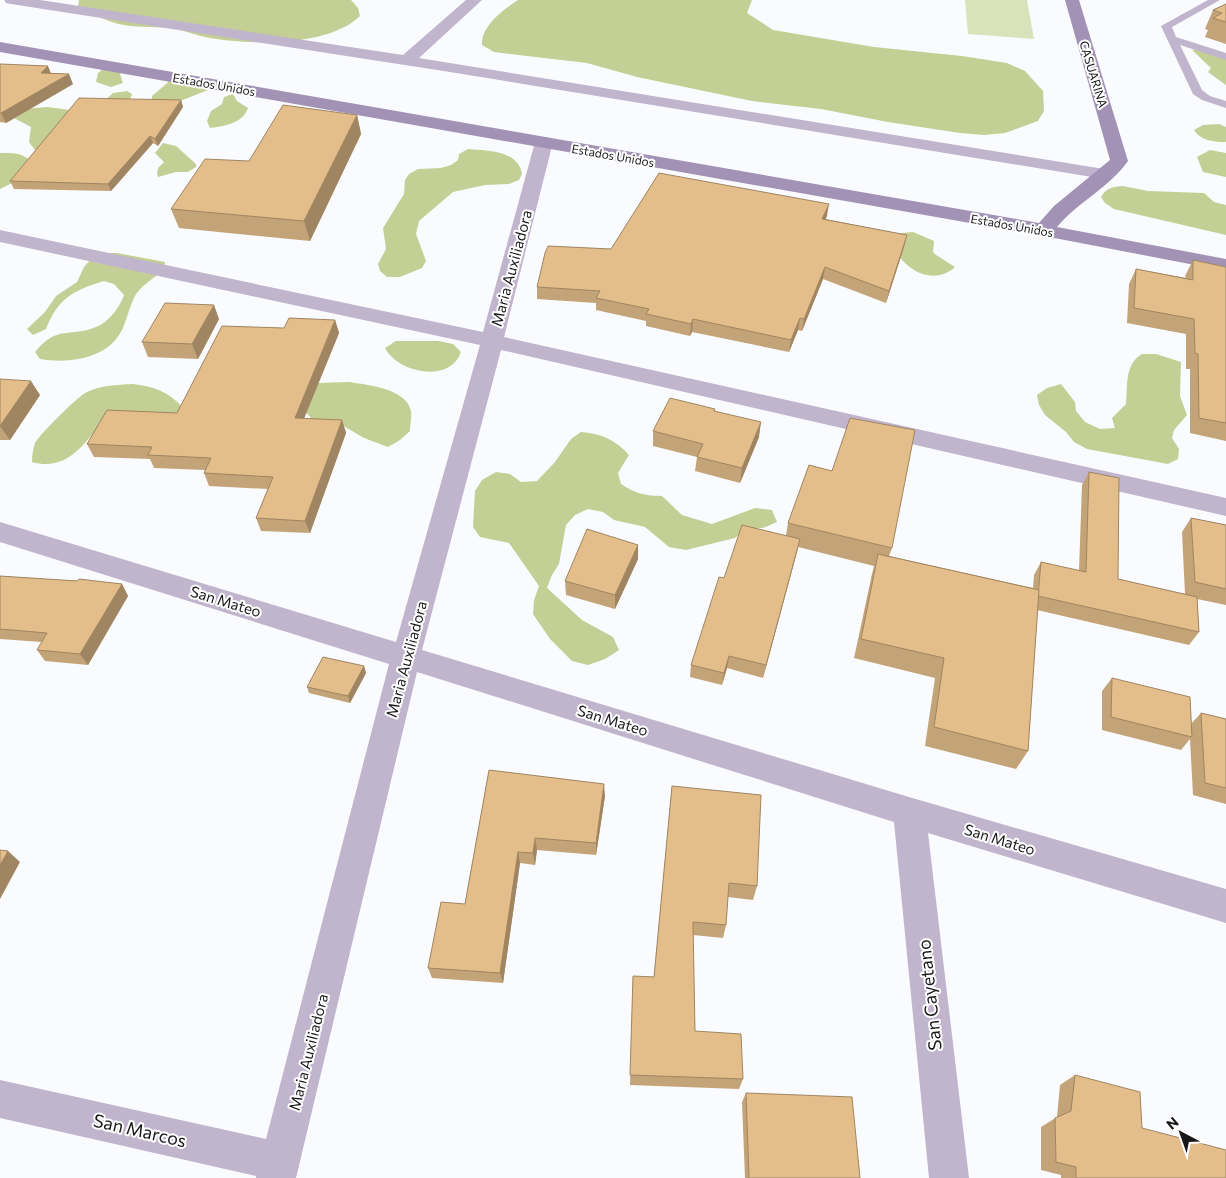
<svg xmlns="http://www.w3.org/2000/svg" width="1226" height="1178" font-family="Commissioner,sans-serif">
  <style>
    .green { fill: #dae2b9 }
    .forest { fill: #c4cf95 }
    .lines { fill: none; stroke-linecap: round; stroke-linejoin: round }
    .lane { fill: #c0b5cd; fill-rule: evenodd }
    .street { fill: #c0b5cd; fill-rule: evenodd }
    .secondary { fill: #a293b6; fill-rule: evenodd }
    .wall { fill: #c3a378 }
    .shaded-wall { fill: #9f8561 }
    .building { fill: #e3be8b; stroke: #9f8561 }
    .labels { text-anchor: middle; dominant-baseline: central; stroke-width: 4; stroke-linejoin: round; paint-order: stroke }
    .far-street-label { font-size: 12px; fill: #18181b; stroke: #fff }
    .street-label { font-size: 15px; fill: #18181b; stroke: #fff }
    .near-street-label { font-size: 18px; fill: #18181b; stroke: #fff }
  </style>
  <rect width="100%" height="100%" fill="#fafbfe"/>
  <path class="green" d="M965 0H1027L1034 39 968 34Z"/>
  <g class="forest">
    <path d="M79 0H351L358 8 360 16C328 47 251 45 210 38 199 36 188 32 177 29 159 26 141 28 124 25 107 22 93 14 78 7Z"/>
    <path d="M518 0H752L747 13 773 30 874 47 962 56 1007 63 1025 71 1043 91 1044 111 1038 121 1005 133 984 135 960 133 888 122 821 109 752 101 637 77 587 63 494 52 482 45C481 26 503 10 518 0Z"/>
    <path d="M1202 49 1226 55V85L1208 72 1211 68 1192 50Z"/>
    <path d="M103 69 123 70 120 74 123 83 111 87 96 82 98 73Z"/>
    <path d="M171 80 210 88 208 90 175 103 152 101V96Z"/>
    <path d="M127 91 132 94C127 117 66 139 45 150H35L29 142 31 127 12 117 0 99 24 109 47 107 86 112 97 108 113 93Z"/>
    <path d="M233 94 237 101 248 108C243 123 225 126 210 128L207 121 211 111 222 104 224 97Z"/>
    <path d="M1219 124 1226 127V142C1214 142 1201 141 1194 130L1203 125Z"/>
    <path d="M163 143 176 146 196 164V167L188 172H176L158 177 157 174 158 168 164 162 155 153Z"/>
    <path d="M468 149C488 151 518 150 522 174L519 180 509 184 485 185 453 192 419 221 416 234 426 261 422 268 400 277H387L380 271 378 264 386 249 383 228 404 194 405 180 409 174 418 169 441 168 451 165 458 160 459 154Z"/>
    <path d="M1210 150 1226 153V177L1203 172 1197 157Z"/>
    <path d="M0 153C10 153 23 152 30 161L12 183 0 189Z"/>
    <path d="M1123 186 1148 191 1204 193 1214 202 1226 205V235L1114 209 1105 203 1101 197C1107 187 1113 187 1123 186Z"/>
    <path d="M913 232 934 241 933 252 936 255 955 267C936 284 912 274 899 256L900 236 902 233Z"/>
    <path d="M104 253H117L165 262 164 269C155 278 144 283 136 294 130 305 127 319 122 330 108 359 68 364 40 359L35 352C58 324 70 338 96 327 108 323 120 307 124 295L114 284 104 281C74 290 58 298 46 329L33 335 27 329 45 312 56 296 77 282 84 267 91 259Z"/>
    <path d="M396 341H439L453 344 461 352C450 384 398 373 385 348Z"/>
    <path d="M1142 354H1156L1181 362 1180 396 1187 415 1174 430 1172 438 1179 449 1178 459 1168 464 1087 449 1074 442 1066 432 1045 415 1039 405 1037 395 1047 388 1061 384 1075 402 1076 411 1085 422 1100 429 1115 428 1112 418 1126 404C1128 385 1124 365 1142 354Z"/>
    <path d="M349 382C367 385 406 388 411 411 412 417 410 425 410 431L400 440 388 447 364 438 342 425 314 421 300 406 318 383Z"/>
    <path d="M133 384C160 388 169 392 188 413L100 425C81 448 65 471 32 462 32 455 33 449 35 443 39 435 79 395 87 392 101 385 117 385 133 384Z"/>
    <path d="M581 432C600 433 616 440 629 455L618 473 621 484C634 493 646 496 662 496L682 515 712 524 755 508 772 510 777 522 763 528H746L735 538 686 550 669 547 645 527 614 520 603 512 588 509 575 515 566 525 559 564 552 575 547 588 582 620 613 637 619 650 605 659 588 665 572 661 550 639 533 614 534 600 539 586 509 543 480 537 473 527 475 491 482 480 496 472 510 474 521 482 537 481 555 462 571 439Z"/>
  </g>
  <g class="lines">
    <path class="lane" d="M1208 0H1220L1172 27 1176 37 1226 53V60L1180 45 1202 90 1210 96 1226 101V108L1202 100 1193 94 1161 26Z"/>
    <g class="street">
      <path d="M4 0H40L403 55 466 0H482L419 58 1104 169 1110 170 1113 174 1110 178 1104 179 450 72 11 4 6 3Z"/>
      <path d="M544 137 550 138 553 142 504 337 1226 498V516L501 350 422 650 909 797 1226 889V923L928 833 969 1178H929L894 822 417 672 296 1178H256V1176L0 1118V1080L266 1139 389 664 0 542V522L396 642 480 345 0 242V230L483 332 535 142 538 138Z"/>
    </g>
    <path class="secondary" d="M1065 0H1079L1128 161C1110 187 1078 202 1057 227L1226 259V271L1044 236 0 52V42L1039 223 1054 206 1110 160Z"/>
  </g>
  <g class="wall">
    <path d="M1226 4V44L1205 37 1208 30 1205 29 1213 10Z"/>
    <path d="M0 64 51 74 73 84 6 123 0 122Z"/>
    <path d="M181 100 183 107 158 146 153 143 111 191 14 189 10 181Z"/>
    <path d="M357 115 361 134 310 241 179 228 171 209 249 161Z"/>
    <path d="M827 216 825 219 907 235 904 247 886 303 823 279 802 331 798 330 789 352 692 332 690 336 646 326V321L596 310V303L537 299V287L611 249Z"/>
    <path d="M1193 260 1226 267V441L1190 433V369H1186V334L1127 323 1129 284 1136 269 1186 278 1185 276Z"/>
    <path d="M219 319 198 359 148 357 142 342Z"/>
    <path d="M335 320 339 333 304 418 342 420 346 433 310 533 261 531 256 518 268 489 209 486 204 473 205 470 154 468 150 459 94 457 87 444 177 413 284 328Z"/>
    <path d="M0 379 40 395 10 440H0Z"/>
    <path d="M715 409 714 411 759 437 740 483 695 471 697 457 653 446V431Z"/>
    <path d="M1089 472 1118 579 1185 594 1182 532 1191 518 1226 525V605L1197 599 1199 632 1189 645 1037 610 1028 751 1016 769 925 746 935 678 854 658 872 574 874 566 798 547 763 678 727 668 722 685 690 677 691 665 724 578 786 535 788 523 892 548 889 556 1033 588 1034 575 1041 562 1079 571 1082 485Z"/>
    <path d="M638 545V559L615 609 566 595 565 581Z"/>
    <path d="M0 576 122 584 128 596 88 665 45 661 37 650 42 642 0 639Z"/>
    <path d="M364 666 366 673 350 703 309 693 307 687Z"/>
    <path d="M1112 678 1191 724 1201 713 1226 719V804L1193 795 1190 739 1181 750 1102 730V691Z"/>
    <path d="M489 770 605 796 596 855 537 850 535 865 520 863 503 983 432 978 428 968 465 904Z"/>
    <path d="M672 786 757 886 753 900 728 897 726 925 723 938 693 935 695 1031 743 1079 739 1089 630 1085 633 976 654 977Z"/>
    <path d="M1075 1075 1142 1128 1226 1178H1061V1175L1041 1170V1127L1057 1117 1060 1085Z"/>
    <path d="M746 1093 860 1178H745L742 1102Z"/>
  </g>
  <g class="shaded-wall">
    <path d="M48 66 52 76 41 73Z"/>
    <path d="M69 74 73 84 6 123 1 113Z"/>
    <path d="M181 100 183 107 158 146 155 139Z"/>
    <path d="M357 115 361 134 310 241 304 221Z"/>
    <path d="M150 136 153 143 111 191 108 184Z"/>
    <path d="M829 204 827 216 820 231 822 219Z"/>
    <path d="M907 235 904 247 886 303 889 291Z"/>
    <path d="M825 267 823 279 802 331 804 319Z"/>
    <path d="M214 305 219 319 198 359 192 344Z"/>
    <path d="M800 318 798 330 789 352 791 340Z"/>
    <path d="M693 319 692 332 690 336 691 324Z"/>
    <path d="M335 320 339 333 299 431 295 418Z"/>
    <path d="M31 381 40 395 10 440 0 426Z"/>
    <path d="M342 420 346 433 310 533 305 521Z"/>
    <path d="M761 422 759 437 740 483 742 468Z"/>
    <path d="M800 539 797 552 763 678 766 665Z"/>
    <path d="M638 545V559L615 609V595Z"/>
    <path d="M122 584 128 596 88 665 80 654Z"/>
    <path d="M729 656 727 668 722 685 724 673Z"/>
    <path d="M364 666 366 673 350 703 348 696Z"/>
    <path d="M604 784 605 796 596 855V843Z"/>
    <path d="M535 838 537 850 535 865 533 853Z"/>
    <path d="M8 851 20 862 0 899V865Z"/>
    <path d="M518 852 520 863 503 983 500 973Z"/>
  </g>
  <g class="building">
    <path d="M1226 4V22L1213 18 1222 13 1213 10Z"/>
    <path d="M0 64 48 66 41 73 69 74 1 113H0Z"/>
    <path d="M79 98 181 100 155 139 150 136 108 184 10 181Z"/>
    <path d="M283 105 357 115 304 221 171 209 205 159 249 161Z"/>
    <path d="M659 173 829 204 822 219 907 235 889 291 825 267 804 319 800 318 791 340 693 319 691 324 646 314 649 309 596 298 600 291 537 287 545 253 548 246 611 249Z"/>
    <path d="M1193 260 1226 267V423L1199 418 1198 354 1195 353 1194 319 1134 308 1136 269 1193 280Z"/>
    <path d="M165 303 214 305 192 344 142 342Z"/>
    <path d="M289 318 335 320 295 418 342 420 305 521 256 518 273 477 204 473 211 458 148 455 152 447 87 444 107 410 177 413 222 326 284 328Z"/>
    <path d="M0 379 31 381 0 426Z"/>
    <path d="M670 398 715 409 714 411 761 422 742 468 697 457 703 444 653 431Z"/>
    <path d="M850 418 915 430 892 548 788 523 809 465 832 471Z"/>
    <path d="M1089 472 1119 478 1118 579 1197 597 1199 632 1038 596 1041 562 1086 572Z"/>
    <path d="M1191 518 1226 525V589L1195 582Z"/>
    <path d="M742 525 800 539 766 665 729 656 724 673 691 665 719 577 724 578Z"/>
    <path d="M587 529 638 545 615 595 565 581Z"/>
    <path d="M878 554 1039 590 1028 751 934 727 944 658 861 639Z"/>
    <path d="M0 576 77 581 79 579 122 584 80 654 37 650 47 633 0 629Z"/>
    <path d="M323 657 364 666 348 696 307 687Z"/>
    <path d="M1112 678 1190 697 1192 737 1111 717Z"/>
    <path d="M1201 713 1226 719V788L1205 783Z"/>
    <path d="M489 770 604 784 596 843 535 838 533 853 518 852 500 973 428 968 441 902 465 904Z"/>
    <path d="M672 786 761 795 757 886 729 883 726 925 693 922 695 1031 741 1034 743 1079 630 1075 633 976 654 977Z"/>
    <path d="M0 850 8 851 0 865Z"/>
    <path d="M1075 1075 1140 1092 1142 1128 1226 1150V1178H1076V1167L1056 1162 1055 1118 1071 1111Z"/>
    <path d="M746 1093 852 1097 860 1178H749Z"/>
  </g>
  <g class="labels">
    <g class="far-street-label">
      <text transform="translate(1094 74) rotate(73)">CASUARINA</text>
      <text transform="translate(214 84) rotate(10)">Estados Unidos</text>
      <text transform="translate(613 155) rotate(10)">Estados Unidos</text>
      <text transform="translate(1012 225) rotate(10)">Estados Unidos</text>
    </g>
    <g class="street-label">
      <text transform="translate(511 268) rotate(-75)">Maria Auxiliadora</text>
      <text transform="translate(226 601) rotate(17)">San Mateo</text>
      <text transform="translate(406 659) rotate(-75)">Maria Auxiliadora</text>
      <text transform="translate(613 720) rotate(17)">San Mateo</text>
      <text transform="translate(1000 839) rotate(17)">San Mateo</text>
      <text transform="translate(308 1052) rotate(-76)">Maria Auxiliadora</text>
    </g>
    <g class="near-street-label">
      <text transform="translate(929 995) rotate(-96)">San Cayetano</text>
      <text transform="translate(140 1130) rotate(13)">San Marcos</text>
    </g>
  </g>
  <g transform="translate(1181 1133) rotate(319)" stroke="#ffffff" stroke-width="4" paint-order="stroke">
  <path d="M0-4L9 19L0 12L-9 19Z" fill="#18181b"/>
  <text y="-8" font-size="14" font-weight="bold" text-anchor="middle" fill="#18181b">N</text>
  </g>
</svg>
